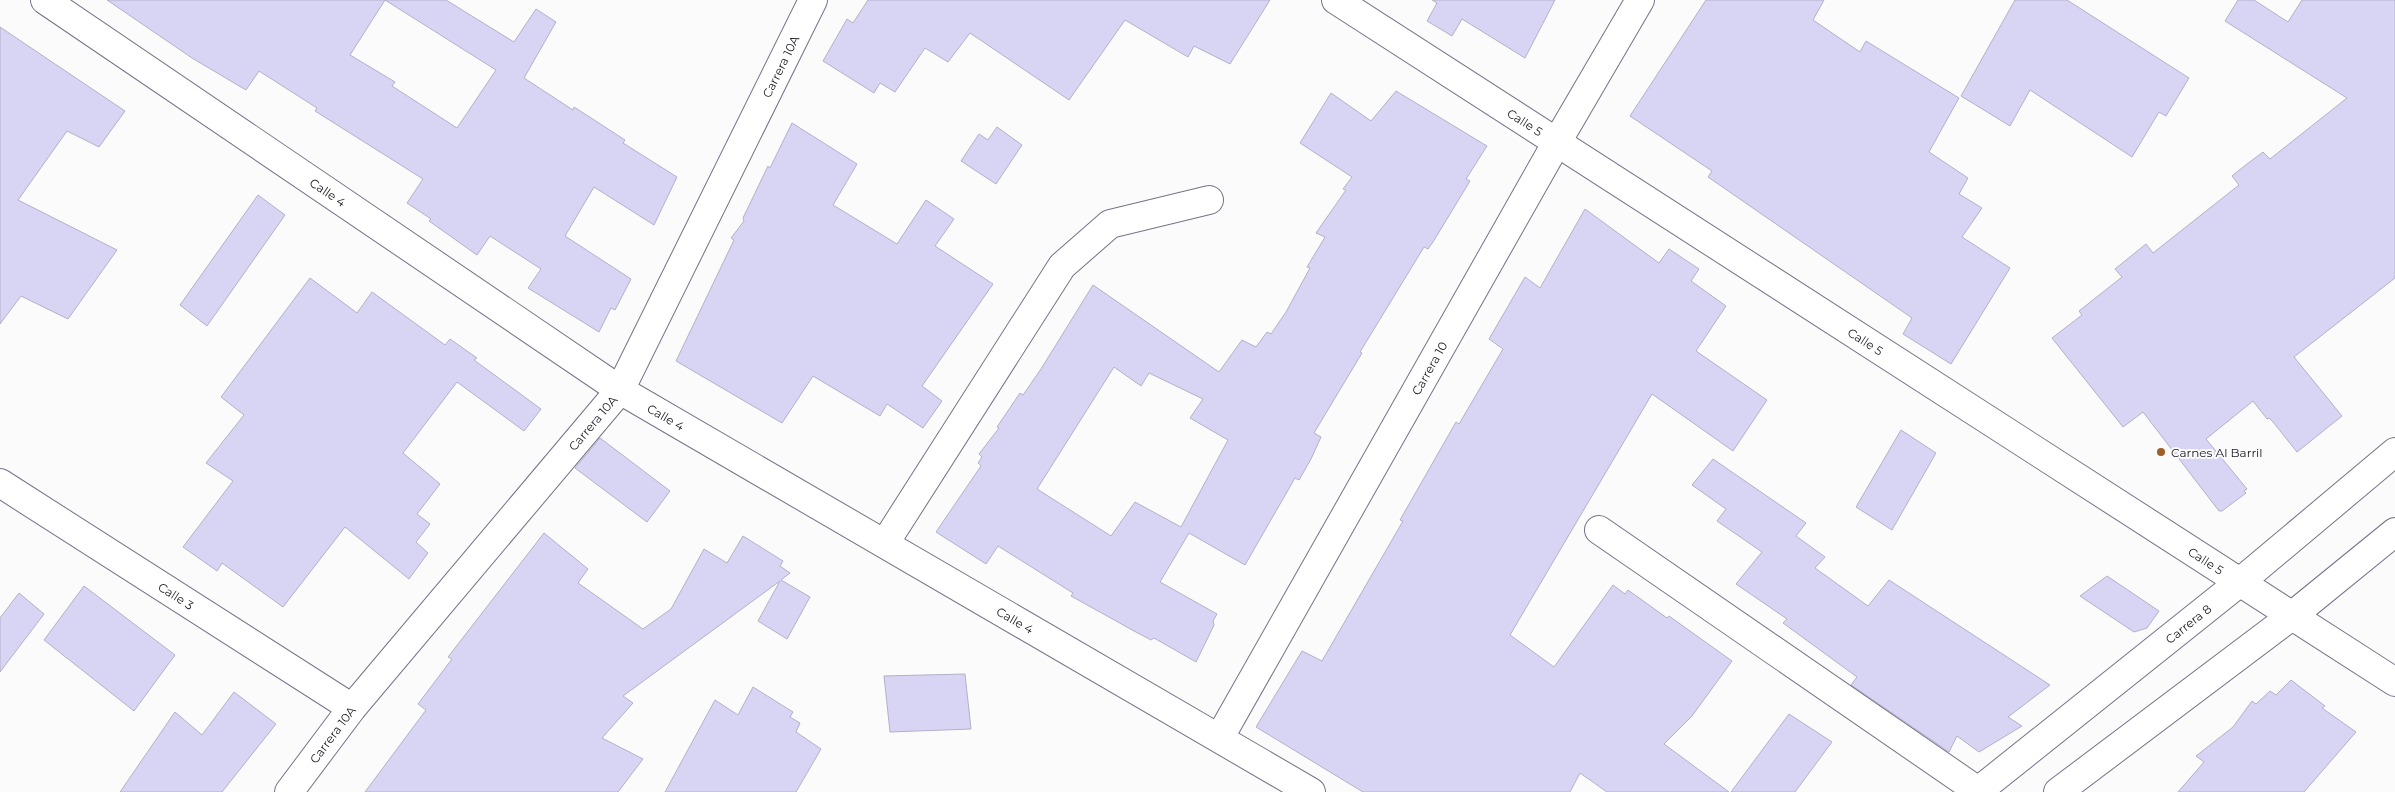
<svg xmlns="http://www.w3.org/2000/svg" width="2395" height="792" font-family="Montserrat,sans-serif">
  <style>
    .building { fill: #d8d5f4; stroke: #b2b0ca; fill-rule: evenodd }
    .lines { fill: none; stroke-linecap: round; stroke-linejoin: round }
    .street-casing { stroke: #75728a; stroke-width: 30 }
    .street { stroke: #fff; stroke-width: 28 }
    .poi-dot { fill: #9e6027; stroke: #fbfbfb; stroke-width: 2 }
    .labels { text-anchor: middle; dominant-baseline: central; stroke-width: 4; stroke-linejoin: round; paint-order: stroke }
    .street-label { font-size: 12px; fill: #1a1923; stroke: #fbfbfb }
    .poi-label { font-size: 12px; fill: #1a1923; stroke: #fbfbfb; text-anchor: start }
  </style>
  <rect width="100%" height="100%" fill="#fbfbfb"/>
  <g class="building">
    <path d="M107 0H446L514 42 536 9 556 22 524 78 573 110 574 107 588 116 625 140 623 143 677 177 654 225 594 187 565 236 631 279 615 310 611 308 599 332 528 288 541 269 490 236 477 255 429 221 431 219 407 203 423 179 315 111 317 108 259 71 246 90 192 58ZM385 0 496 70 457 128 392 86 395 82 350 55Z"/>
    <path d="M868 0H1270L1230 64 1194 46 1188 57 1125 20 1069 100 970 33 948 62 925 48 895 92 880 83 874 93 823 61 847 19 853 23Z"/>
    <path d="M1432 0H1555L1525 58 1462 19 1452 36 1427 21 1437 3Z"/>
    <path d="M1706 0H1824L1813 20 1860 52 1866 41 1959 98 1929 152 1968 178 1959 194 1982 208 1962 237 2010 268 1951 364 1903 334 1912 318 1708 177 1712 171 1630 116Z"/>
    <path d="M2015 0H2067L2189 78 2166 116 2159 112 2132 157 2030 90 2010 126 1961 96Z"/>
    <path d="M2238 0H2254L2288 22 2302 0H2395V278L2294 357 2342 416 2297 452 2273 422 2269 418 2267 419 2253 401 2206 439 2247 489 2244 491 2246 493 2222 511H2219L2143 412 2123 427 2052 338 2082 315 2079 311 2122 277 2115 269 2146 244 2153 253 2239 185 2232 176 2247 164 2263 152 2270 159 2347 98 2225 21Z"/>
    <path d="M0 27 125 111 99 147 67 131 18 200 117 250 68 319 21 296 0 324Z"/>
    <path d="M1396 91 1487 146 1466 179 1470 181 1433 242 1428 249 1424 247 1360 352 1362 353 1314 433 1321 437 1311 459 1299 480 1295 478 1245 565 1189 533 1160 582 1217 614 1213 621 1214 625 1196 662 1154 638 1151 640 1134 631 1071 596 1073 593 998 546 986 564 936 532 981 466 978 463 982 457 979 454 999 428 997 427 1020 393 1023 395 1041 369 1093 285 1219 372 1242 340 1256 347 1267 332 1271 334 1286 312 1310 268 1307 267 1325 237 1316 233 1346 190 1343 189 1352 177 1300 143 1331 93 1371 121ZM1114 367 1141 386 1149 373 1203 399 1190 418 1228 440 1181 527 1135 502 1111 536 1037 489Z"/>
    <path d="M792 123 857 164 833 205 897 244 926 200 954 219 935 246 993 284 922 386 942 401 923 428 887 404 880 416 813 376 782 423 676 361 734 240 731 238 744 221 743 218 768 166 770 168Z"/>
    <path d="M997 127 1022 145 996 184 961 161 979 134 988 140Z"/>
    <path d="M258 195 285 215 207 326 180 305Z"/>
    <path d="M1585 209 1659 263 1669 249 1699 269 1691 281 1726 306 1696 351 1767 400 1733 451 1652 394 1510 635 1554 667 1613 585 1625 594 1628 590 1667 618 1669 616 1732 661 1692 716 1664 744 1729 792H1607L1580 773 1570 792H1363L1256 727 1302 651 1322 661 1403 521 1400 520 1456 422 1459 424 1503 349 1489 339 1525 277 1540 288Z"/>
    <path d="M310 278 357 313 372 292 445 345 450 339 477 358 474 360 541 409 524 431 457 382 403 453 440 484 417 514 430 524 416 542 428 553 409 579 345 527 283 607 222 563 217 571 183 547 233 481 206 463 244 415 221 397Z"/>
    <path d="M1901 430 1936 453 1892 530 1856 507Z"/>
    <path d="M600 438 670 491 647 522 575 468Z"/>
    <path d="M1713 459 1806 523 1796 536 1825 557 1815 568 1868 606 1889 580 2050 685 2008 717 2022 726 1979 752 1957 736 1949 752 1851 685 1857 677 1783 623 1787 619 1736 584 1762 552 1717 521 1726 509 1692 485Z"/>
    <path d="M544 533 588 569 578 583 643 629 671 609 704 549 727 563 743 536 783 561 780 566 790 573 781 580 810 597 787 639 758 621 780 581 623 696 633 703 602 738 643 759 618 792H365L426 710 418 704 452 659 448 657Z"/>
    <path d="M2107 576 2159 611 2147 628 2134 632 2080 596Z"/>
    <path d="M84 586 175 655 134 711 44 640Z"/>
    <path d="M19 593 44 614 0 672V618Z"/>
    <path d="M965 674 971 729 890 732 884 676Z"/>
    <path d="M2291 680 2325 706 2322 708 2356 732 2304 792H2178L2204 762 2196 756 2233 727 2252 701 2256 704 2270 691 2276 695Z"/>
    <path d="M753 687 793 712 790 717 800 723 796 732 821 749 796 792H665L715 700 738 715Z"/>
    <path d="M234 692 276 724 222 792H120L175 712 202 735Z"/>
    <path d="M1789 714 1832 742 1795 792H1731Z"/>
  </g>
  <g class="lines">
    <defs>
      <g id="street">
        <path id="s1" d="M45 0 620 390 1311 792"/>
        <path id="s2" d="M1336 0 2395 682"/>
        <path id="s3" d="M0 483 352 708"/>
        <path d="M1599 530 1978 791"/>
        <path d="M885 543 1062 266 1110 224 1209 200"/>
        <path id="s4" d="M1220 737 1557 142 1640 0"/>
        <path id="s5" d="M289 792 352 708 620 390 813 0"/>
        <path id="s6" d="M1977 792 2240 582 2395 452"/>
        <path d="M2058 792 2293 615 2395 532"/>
      </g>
    </defs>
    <use href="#street" class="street-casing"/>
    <use href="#street" class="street"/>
  </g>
  <circle class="poi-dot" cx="2161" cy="452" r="5"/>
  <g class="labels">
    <g class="street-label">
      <text stroke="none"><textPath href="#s5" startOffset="882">Carrera 10A</textPath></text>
      <text stroke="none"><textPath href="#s2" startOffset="225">Calle 5</textPath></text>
      <text stroke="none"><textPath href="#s1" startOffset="342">Calle 4</textPath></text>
      <text stroke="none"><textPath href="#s2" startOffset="630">Calle 5</textPath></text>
      <text stroke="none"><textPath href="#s4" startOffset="424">Carrera 10</textPath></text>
      <text stroke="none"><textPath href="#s1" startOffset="748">Calle 4</textPath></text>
      <text stroke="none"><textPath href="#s5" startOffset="478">Carrera 10A</textPath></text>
      <text stroke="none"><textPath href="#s2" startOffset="1035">Calle 5</textPath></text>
      <text stroke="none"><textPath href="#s3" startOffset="209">Calle 3</textPath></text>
      <text stroke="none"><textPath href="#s1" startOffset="1152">Calle 4</textPath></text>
      <text stroke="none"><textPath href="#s6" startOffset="270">Carrera 8</textPath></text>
      <text stroke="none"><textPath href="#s5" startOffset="72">Carrera 10A</textPath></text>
    </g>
    <g class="poi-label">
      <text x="2171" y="452">Carnes Al Barril</text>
    </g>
  </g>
</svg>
